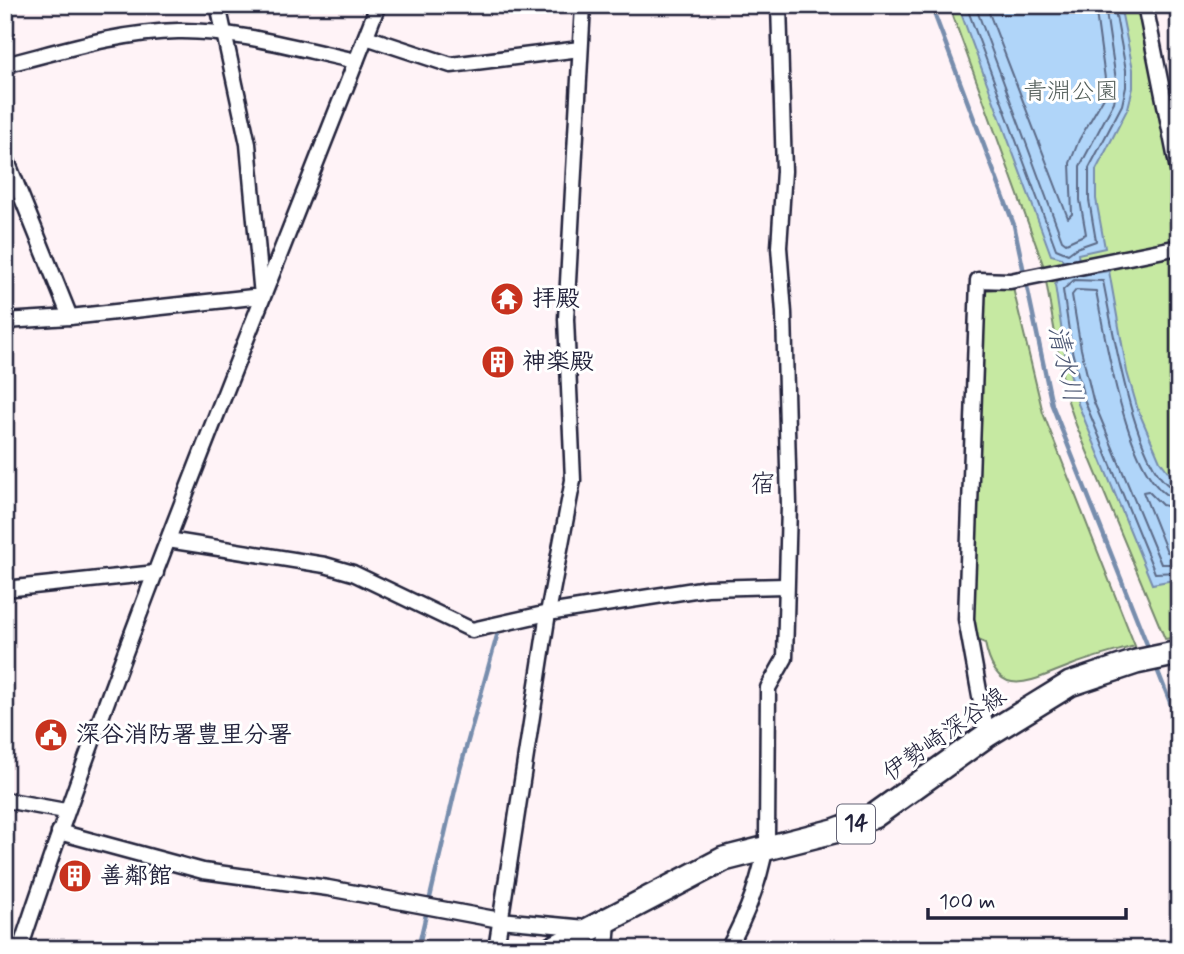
<svg xmlns="http://www.w3.org/2000/svg" width="1184" height="954" font-family="Mynerve,'Klee One',sans-serif">
  <style>
    .green { fill: #c6e9a2; stroke: #74866e; stroke-width: 2 }
    .water { fill: #b0d5f9; stroke: #778dad; stroke-width: 2 }
    .lines { fill: none; stroke-linecap: round; stroke-linejoin: round }
    .shore { stroke: #5b6a87; stroke-width: 2 }
    .stream { stroke: #778dad; stroke-width: 4.5 }
    .minor-casing { stroke: #22223b; stroke-width: 19 }
    .primary-casing { stroke: #22223b; stroke-width: 28 }
    .minor { stroke: #fff; stroke-width: 14 }
    .primary { stroke: #fff; stroke-width: 23 }
    .labels { text-anchor: middle; dominant-baseline: central; stroke-width: 6; stroke-linejoin: round; paint-order: stroke }
    .shield { fill: #fff; stroke: #646476; stroke-width: 2 }
    .shield-label { font-size: 23px; font-weight: bold; fill: #22223b }
    .park-label { font-size: 24px; fill: #535e5a; stroke: #fff }
    .poi-label { font-size: 24px; font-weight: bold; fill: #22223b; stroke: #fff; text-anchor: start }
    .street-label { font-size: 24px; fill: #22223b; stroke: #fff }
    .water-label { font-size: 26px; font-style: italic; fill: #4d5874; stroke: #fff }
    .neighbourhood-label { font-size: 26px; fill: #22223b; stroke: #fff }
  </style>
  <rect width="100%" height="100%" fill="#fff3f7"/>
  <filter id="ink" filterUnits="userSpaceOnUse"><feTurbulence type="fractalNoise" baseFrequency=".0143" numOctaves="2"/><feDisplacementMap in="SourceGraphic" scale="14" xChannelSelector="R" yChannelSelector="G"/><feConvolveMatrix kernelMatrix="1 2 1 2 8 2 1 2 1" color-interpolation-filters="sRGB"/></filter>
  <g filter="url(#ink)">
    <g class="green">
      <path d="M949 5H1140L1179 198V240L1044 267Z"/>
      <path d="M1179 252V637L1165 639 1076 425 1065 392 1046 281Z"/>
      <path d="M1013 288 1043 413 1135 646C1114 652 1093 657 1072 665 1033 679 997 705 985 643L976 639 972 618 983 301 986 290Z"/>
    </g>
    <path class="water" d="M958 5H1120L1133 69V88L1128 108 1096 170V199L1105 248 1078 254 1081 275 1109 271 1127 372 1138 410 1160 461 1179 486V579L1152 584 1078 404 1065 353 1055 285 1058 280 1066 278 1062 258 1051 255Z"/>
    <g class="lines">
      <g class="shore">
        <path d="M966 5 1056 249 1068 254 1076 248 1096 241 1089 200V168L1122 105 1126 87V70L1114 5"/>
        <path d="M975 5 1062 240 1066 243 1086 234 1080 200V166L1114 102 1117 87 1105 5"/>
        <path d="M986 5 1068 218 1072 214 1070 163 1079 140 1104 97 1106 86 1095 5"/>
        <path d="M1179 490C1136 485 1111 317 1103 281L1074 280 1063 290 1072 351 1085 402 1155 573 1179 572"/>
        <path d="M1179 499C1129 496 1104 330 1096 291L1076 290 1072 295 1081 349 1093 400 1161 564H1179"/>
        <path d="M1179 509 1162 505 1148 491 1143 492 1167 552 1179 553"/>
      </g>
      <g class="stream">
        <path d="M931 5 1014 225 1052 405 1150 652"/>
        <path d="M1155 664 1179 725"/>
        <path d="M418 949 459 773 500 625"/>
      </g>
      <defs>
        <g id="minor">
          <path d="M1145 5 1179 175"/>
          <path d="M366 37 451 65 580 49"/>
          <path d="M5 65C61 51 119 32 178 31 237 30 299 49 356 61"/>
          <path d="M5 156 70 317"/>
          <path d="M5 321 70 317 262 296 248 144 218 5"/>
          <path d="M168 540 325 565 353 573 472 630 548 613 707 588 785 586"/>
          <path d="M5 589 156 573"/>
          <path d="M987 735 966 619 978 280 1010 281 1179 247"/>
          <path d="M5 800 65 811"/>
          <path d="M59 832 203 871 328 888 500 920 586 928"/>
          <path d="M20 949C126 629 256 319 378 5"/>
          <path d="M496 949 548 613 573 480 566 319 583 5"/>
          <path d="M606 949 608 921"/>
          <path d="M728 949C748 913 761 879 767 839L768 688 785 658 789 505 784 313 779 247 784 171 779 5"/>
        </g>
        <path id="primary" d="M552 949 724 859 834 831 874 816 987 735 1070 684 1136 662 1179 653"/>
      </defs>
      <use href="#minor" class="minor-casing"/>
      <use href="#primary" class="primary-casing"/>
      <use href="#minor" class="minor"/>
      <use href="#primary" class="primary"/>
    </g>
  </g>
  <defs>
    <symbol id="temple-disc" viewBox="-11 -11 22 22"><circle r="9.5" fill="#c8321e" stroke="#fff"/><path d="M0-6L5-2H3V0L6.5 2.5H4V6H1.5V3h-3V6H-4V2.5H-6.5L-3 0V-2H-5Z" fill="#fff"/></symbol>
    <symbol id="building-disc" viewBox="-11 -11 22 22"><circle r="9.5" fill="#c8321e" stroke="#fff"/><path d="M-4-6H4V6H1V3H-1V6H-4ZM-2.5-4.3h1.7v1.8h-1.7ZM.8-4.3h1.7v1.8H.8ZM-2.5-1h1.7V.8h-1.7ZM.8-1h1.7V.8H.8Z" fill="#fff"/></symbol>
    <symbol id="civic-disc" viewBox="-11 -11 22 22"><circle r="9.5" fill="#c8321e" stroke="#fff"/><path d="M-.6-6.5H3V-4.5H.6V-3L4-1V1h2V6H-6V1h2V-1L-.6-3ZM-1.2 2.5V6h2.4V2.5Z" fill="#fff"/></symbol>
  </defs>
  <g fill-rule="evenodd">
    <use href="#temple-disc" x="488" y="280" width="38" height="38"/>
    <use href="#building-disc" x="479" y="343" width="38" height="38"/>
    <use href="#civic-disc" x="32" y="716" width="38" height="38"/>
    <use href="#building-disc" x="56" y="857" width="38" height="38"/>
  </g>
  <g class="labels">
    <rect class="shield" x="837" y="804.5" width="38" height="39" rx="5"/>
    <g class="shield-label">
      <text x="856" y="824">14</text>
    </g>
    <g class="park-label">
      <text x="1071" y="92">青淵公園</text>
    </g>
    <g class="poi-label">
      <text x="532" y="299">拝殿</text>
      <text x="522" y="362">神楽殿</text>
      <text x="76" y="735">深谷消防署豊里分署</text>
      <text x="100" y="876">善鄰館</text>
    </g>
    <g class="street-label">
      <text transform="translate(945 735) rotate(-35)">伊勢崎深谷線</text>
    </g>
    <g class="water-label">
      <text transform="translate(1064 364) rotate(77)">清水川</text>
    </g>
    <g class="neighbourhood-label">
      <text x="763" y="485">宿</text>
    </g>
  </g>
  <rect width="1184" height="954" fill="none" stroke="#fff" stroke-width="28"/>
  <rect x="14" y="14" width="1156" height="926" fill="none" stroke="#22223b" stroke-width="2.5" filter="url(#ink)"/>
  <path d="M928 908v10h198v-10" fill="none" stroke="#22223b" stroke-width="3.5"/>
  <text x="939" y="908" font-size="21" fill="#22223b" stroke="#ffffff" stroke-width="5" paint-order="stroke">100 m</text>
</svg>
